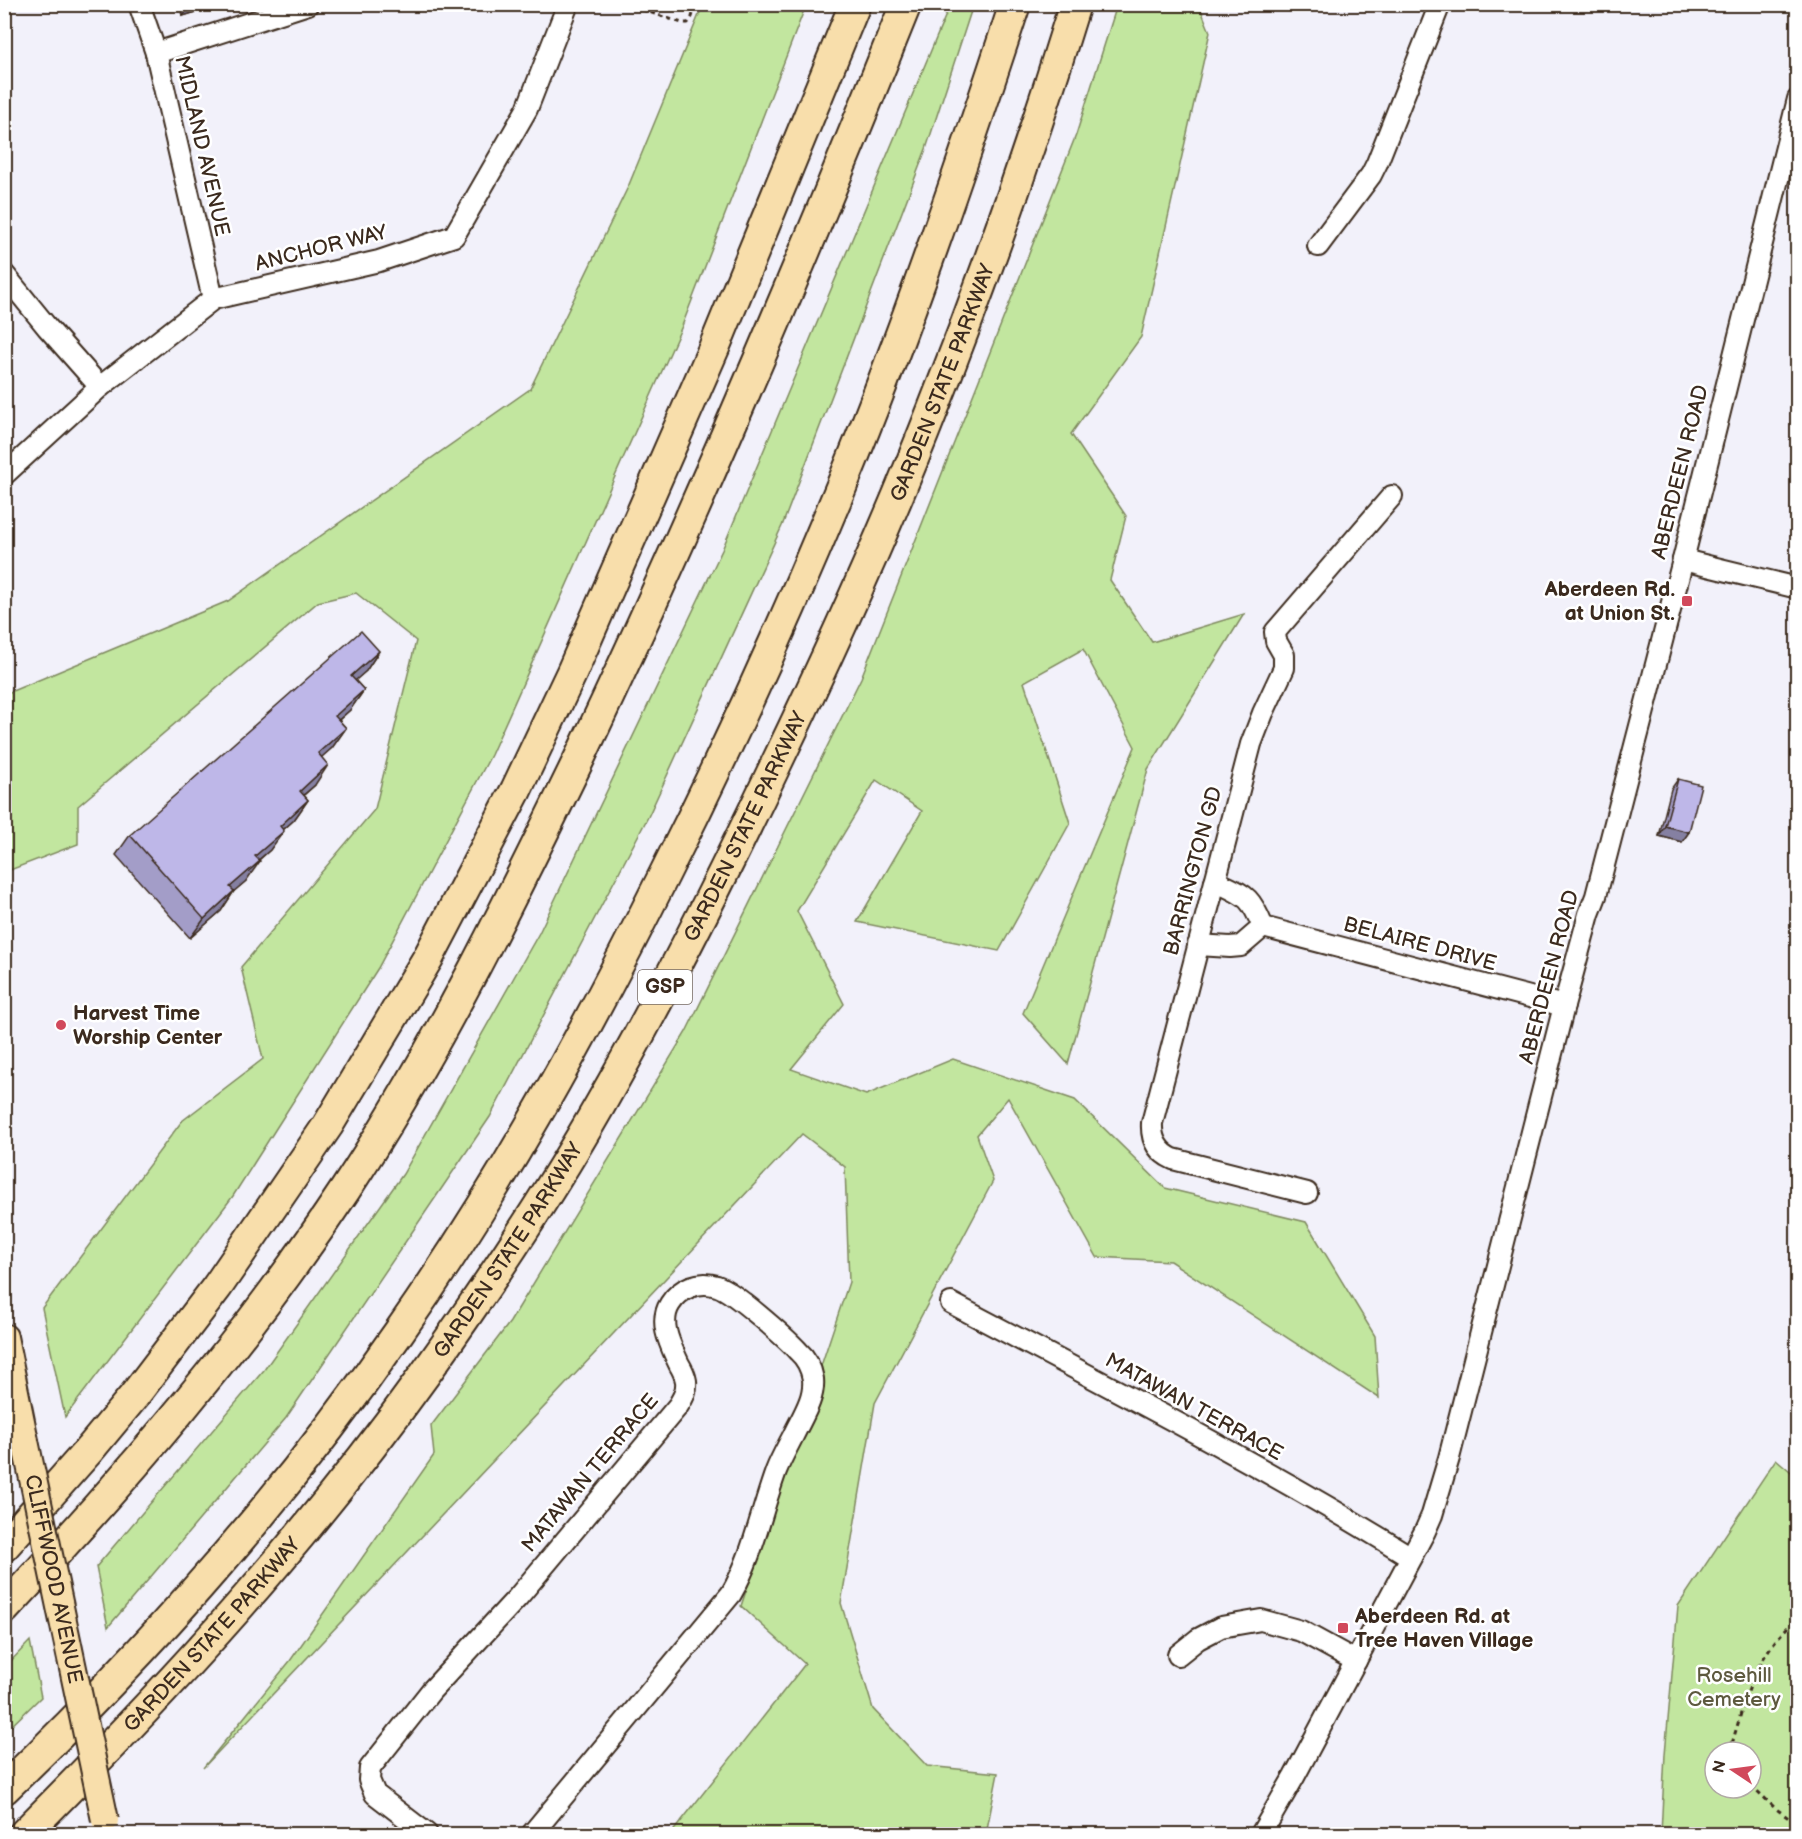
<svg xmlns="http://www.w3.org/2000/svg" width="1802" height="1839" font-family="'Balsamiq Sans',sans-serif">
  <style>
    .green { fill: #c2e69f; stroke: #7e885e; stroke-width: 1.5; fill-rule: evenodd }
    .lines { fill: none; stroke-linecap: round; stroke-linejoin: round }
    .minor-casing { stroke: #3b2a1e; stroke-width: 24 }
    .major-casing { stroke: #3b2a1e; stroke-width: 30 }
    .highway-casing { stroke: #3b2a1e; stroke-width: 34 }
    .path { stroke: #3b2a1e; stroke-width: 3; stroke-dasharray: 4.5 4.5; stroke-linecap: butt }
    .minor { stroke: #fff; stroke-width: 20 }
    .major { stroke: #f8deab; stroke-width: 26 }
    .highway { stroke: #f8deab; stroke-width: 30 }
    .major-bridge-casing { stroke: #3b2a1e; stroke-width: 30; stroke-linecap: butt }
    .major-bridge { stroke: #f8deab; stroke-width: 26 }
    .wall { fill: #a39dc8; stroke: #3b2a1e; stroke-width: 1.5 }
    .shaded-wall { fill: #8580a2; stroke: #3b2a1e; stroke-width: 1.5 }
    .building { fill: #beb7e8; stroke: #3b2a1e; stroke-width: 1.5 }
    .poi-dot { fill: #d1495b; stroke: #fff; stroke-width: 2 }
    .labels { text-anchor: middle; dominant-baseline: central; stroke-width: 5; stroke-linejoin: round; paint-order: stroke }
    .shield { fill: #fff; stroke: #766a62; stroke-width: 1.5 }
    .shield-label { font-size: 20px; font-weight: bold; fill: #3b2a1e }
    .street-label { font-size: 21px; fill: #3b2a1e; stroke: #fff }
    .poi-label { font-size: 21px; font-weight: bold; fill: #3b2a1e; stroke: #fff; text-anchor: start }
    .park-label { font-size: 21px; fill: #5d593e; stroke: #fff }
  </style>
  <rect width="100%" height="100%" fill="#f2f1fa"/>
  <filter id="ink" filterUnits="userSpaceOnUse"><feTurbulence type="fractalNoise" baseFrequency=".0167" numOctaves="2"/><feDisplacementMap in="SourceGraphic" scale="12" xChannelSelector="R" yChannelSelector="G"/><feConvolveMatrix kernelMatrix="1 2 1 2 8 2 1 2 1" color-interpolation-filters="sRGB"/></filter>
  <g filter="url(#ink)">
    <g class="green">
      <path d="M703 5H806L682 326 491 755 378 968 233 1196 65 1417 42 1308 182 1121 263 1059 241 967 375 809 416 641 356 593 318 602 78 806V844L5 872V694L228 601 530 389 628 187Z"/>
      <path d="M950 5H973L926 149 782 526 648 817 490 1117 286 1418 108 1627 96 1567 264 1370 403 1174 539 933 722 550Z"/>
      <path d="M1117 5H1199L1210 32 1141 337 1071 434 1126 516 1110 580 1152 642 1244 614 1148 769 1068 1064 1023 1013 1135 747 1083 649 1024 682 1070 823 999 951 857 922 922 811 876 780 797 911 844 1004 791 1069 866 1095 953 1059 1075 1100 1165 1188 1306 1222 1375 1336 1379 1398 1170 1261 1097 1257 1008 1098 977 1135 993 1181 875 1403 841 1603 873 1709 927 1766 998 1773 986 1834H671L805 1664 741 1606 849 1282 845 1167 802 1134 203 1768 290 1661 434 1455 431 1426 510 1322 686 1032 861 678 1076 135Z"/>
      <path d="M1776 1459 1797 1477V1834H1661L1665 1754 1678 1606ZM1715 1752H1751V1788H1715Z"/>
      <path d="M30 1641 41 1697 5 1732V1667Z"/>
    </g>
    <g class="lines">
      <defs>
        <g id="minor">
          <path d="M139 4 156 53 213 299"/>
          <path d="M156 53 308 4"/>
          <path d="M1318 246 1371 175 1377 163 1440 4"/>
          <path d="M4 274 47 327 100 387"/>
          <path d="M4 475 100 387 213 299 379 261 454 236 527 109 568 4"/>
          <path d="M1683 560 1798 588"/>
          <path d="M1263 927 1564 1006"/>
          <path d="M1198 945 1230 947 1241 946 1263 927C1250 895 1246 896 1215 881"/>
          <path d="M1307 1193 1173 1159C1158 1152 1151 1140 1152 1123L1251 744 1263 713 1284 668V655L1276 641 1275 632 1392 496"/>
          <path d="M951 1303C1106 1385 1263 1465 1411 1557"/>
          <path d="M1178 1655 1198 1639 1221 1627 1261 1620 1301 1631 1356 1661"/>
          <path d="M427 1834 375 1794 369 1780 370 1768 431 1691 518 1597 678 1406C683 1398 687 1391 686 1381 685 1375 682 1369 679 1364 671 1346 658 1323 670 1304 680 1288 699 1280 717 1286 732 1290 786 1338 798 1351 806 1358 811 1368 813 1379 815 1398 802 1417 794 1434 788 1446 781 1458 776 1471 761 1512 753 1556 731 1594L532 1834"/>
          <path d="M1261 1834 1294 1777 1425 1531 1432 1515 1449 1458 1564 1006 1589 914 1596 896 1683 560 1798 99"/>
        </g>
        <path id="major" d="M4 1337 25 1441"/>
        <g id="highway">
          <path d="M4 1546 90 1449 134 1396 217 1287 328 1125 428 958 516 790 572 672 714 348 855 4"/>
          <path d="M4 1609C127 1478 245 1341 345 1190 436 1052 508 905 580 757 698 510 804 258 906 4"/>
          <path d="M4 1789C150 1649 284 1498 399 1332 501 1187 586 1032 665 873 729 746 788 616 842 485 907 327 962 166 1015 4"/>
          <path id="s1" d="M24 1834C168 1690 306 1540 425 1374 487 1287 547 1198 600 1105 664 993 722 878 777 762 833 646 886 529 933 409 986 276 1033 141 1075 4"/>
        </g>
      </defs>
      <use href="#minor" class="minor-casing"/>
      <use href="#major" class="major-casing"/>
      <use href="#highway" class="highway-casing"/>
      <g class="path">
        <path d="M625 4 682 23H688L692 17 696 4"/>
        <path d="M1731 1752C1732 1741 1736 1731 1739 1720 1750 1680 1765 1645 1798 1618"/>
        <path d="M1751 1785 1775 1808 1798 1825"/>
      </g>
      <use href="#minor" class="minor"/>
      <use href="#major" class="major"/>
      <use href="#highway" class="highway"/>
      <defs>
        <g id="major-bridge">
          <path id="s2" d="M25 1441 105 1820"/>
        </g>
      </defs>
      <use href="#major-bridge" class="major-bridge-casing"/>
      <use href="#major-bridge" class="major-bridge"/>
    </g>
    <g class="wall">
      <path d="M180 4H214L212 7 183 16Z"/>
      <path d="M379 651 366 671 355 680 364 690 350 710 339 720 346 728 332 748 321 757 315 785 304 795 308 800 294 820 283 830 270 850 259 860 246 881 234 891 221 911 190 938 116 855 130 835Z"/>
      <path d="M1678 779 1689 832 1682 842 1659 836 1671 789Z"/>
    </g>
    <g class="shaded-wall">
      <path d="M191 4H214L212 7 183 16Z"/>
      <path d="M379 651 366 671 338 696 351 676Z"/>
      <path d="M364 690 350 710 321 735 335 716Z"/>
      <path d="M346 728 332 748 304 773 318 753Z"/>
      <path d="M328 765 315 785 286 810 300 791Z"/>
      <path d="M308 800 294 820 266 845 280 826Z"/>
      <path d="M1665 826 1689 832 1682 842 1659 836Z"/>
      <path d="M284 831 270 850 241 875 255 856Z"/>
      <path d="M260 861 246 881 217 906 230 887Z"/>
      <path d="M234 891 221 911 190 938 204 919Z"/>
    </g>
    <g class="building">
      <path d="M361 631 379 651 351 676 364 690 335 716 346 728 318 753 328 765 300 791 308 800 280 826 284 831 255 856 260 861 230 887 234 891 204 919 130 835Z"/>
      <path d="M1678 779 1701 785 1689 832 1665 826Z"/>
    </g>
  </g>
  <g class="poi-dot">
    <rect x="1681" y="595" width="12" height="12" rx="3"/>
    <circle cx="61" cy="1025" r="6"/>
    <rect x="1337" y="1622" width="12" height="12" rx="3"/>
  </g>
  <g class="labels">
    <rect class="shield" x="638" y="970" width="54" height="34" rx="4.5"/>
    <g class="shield-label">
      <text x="665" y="987">GSP</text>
    </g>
    <g class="street-label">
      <text transform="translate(202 146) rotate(77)">MIDLAND AVENUE</text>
      <text transform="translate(321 248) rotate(-14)">ANCHOR WAY</text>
      <text stroke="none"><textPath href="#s1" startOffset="1732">GARDEN STATE PARKWAY</textPath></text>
      <text transform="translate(1680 472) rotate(-76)">ABERDEEN ROAD</text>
      <text stroke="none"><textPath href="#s1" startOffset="1246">GARDEN STATE PARKWAY</textPath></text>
      <text transform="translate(1193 871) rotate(-75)">BARRINGTON GD</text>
      <text transform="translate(1420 944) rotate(15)">BELAIRE DRIVE</text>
      <text transform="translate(1549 977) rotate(-75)">ABERDEEN ROAD</text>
      <text stroke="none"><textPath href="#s1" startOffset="760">GARDEN STATE PARKWAY</textPath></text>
      <text transform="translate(1194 1407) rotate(29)">MATAWAN TERRACE</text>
      <text transform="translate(590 1473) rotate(-50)">MATAWAN TERRACE</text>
      <text stroke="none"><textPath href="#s2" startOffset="141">CLIFFWOOD AVENUE</textPath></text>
      <text stroke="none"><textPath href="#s1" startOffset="274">GARDEN STATE PARKWAY</textPath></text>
    </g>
    <g class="poi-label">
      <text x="1675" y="589" text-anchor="end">Aberdeen Rd.<tspan x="1675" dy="24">at Union St.</tspan></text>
      <text x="73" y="1013">Harvest Time<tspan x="73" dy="24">Worship Center</tspan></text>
      <text x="1355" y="1616">Aberdeen Rd. at<tspan x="1355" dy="24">Tree Haven Village</tspan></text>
    </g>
    <g class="park-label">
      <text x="1734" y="1675">Rosehill<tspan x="1734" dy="24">Cemetery</tspan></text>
    </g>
  </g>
  <rect width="1802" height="1839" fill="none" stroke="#fff" stroke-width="24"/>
  <rect x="12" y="12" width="1778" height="1815" fill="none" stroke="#3b2a1e" stroke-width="2" filter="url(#ink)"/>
  <g transform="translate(1733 1770) rotate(283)"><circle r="28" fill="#ffffff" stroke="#b1aaa5" stroke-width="1.5"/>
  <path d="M0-4.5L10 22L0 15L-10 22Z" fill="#d1495b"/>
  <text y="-9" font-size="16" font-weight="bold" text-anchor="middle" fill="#3b2a1e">N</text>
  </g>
</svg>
